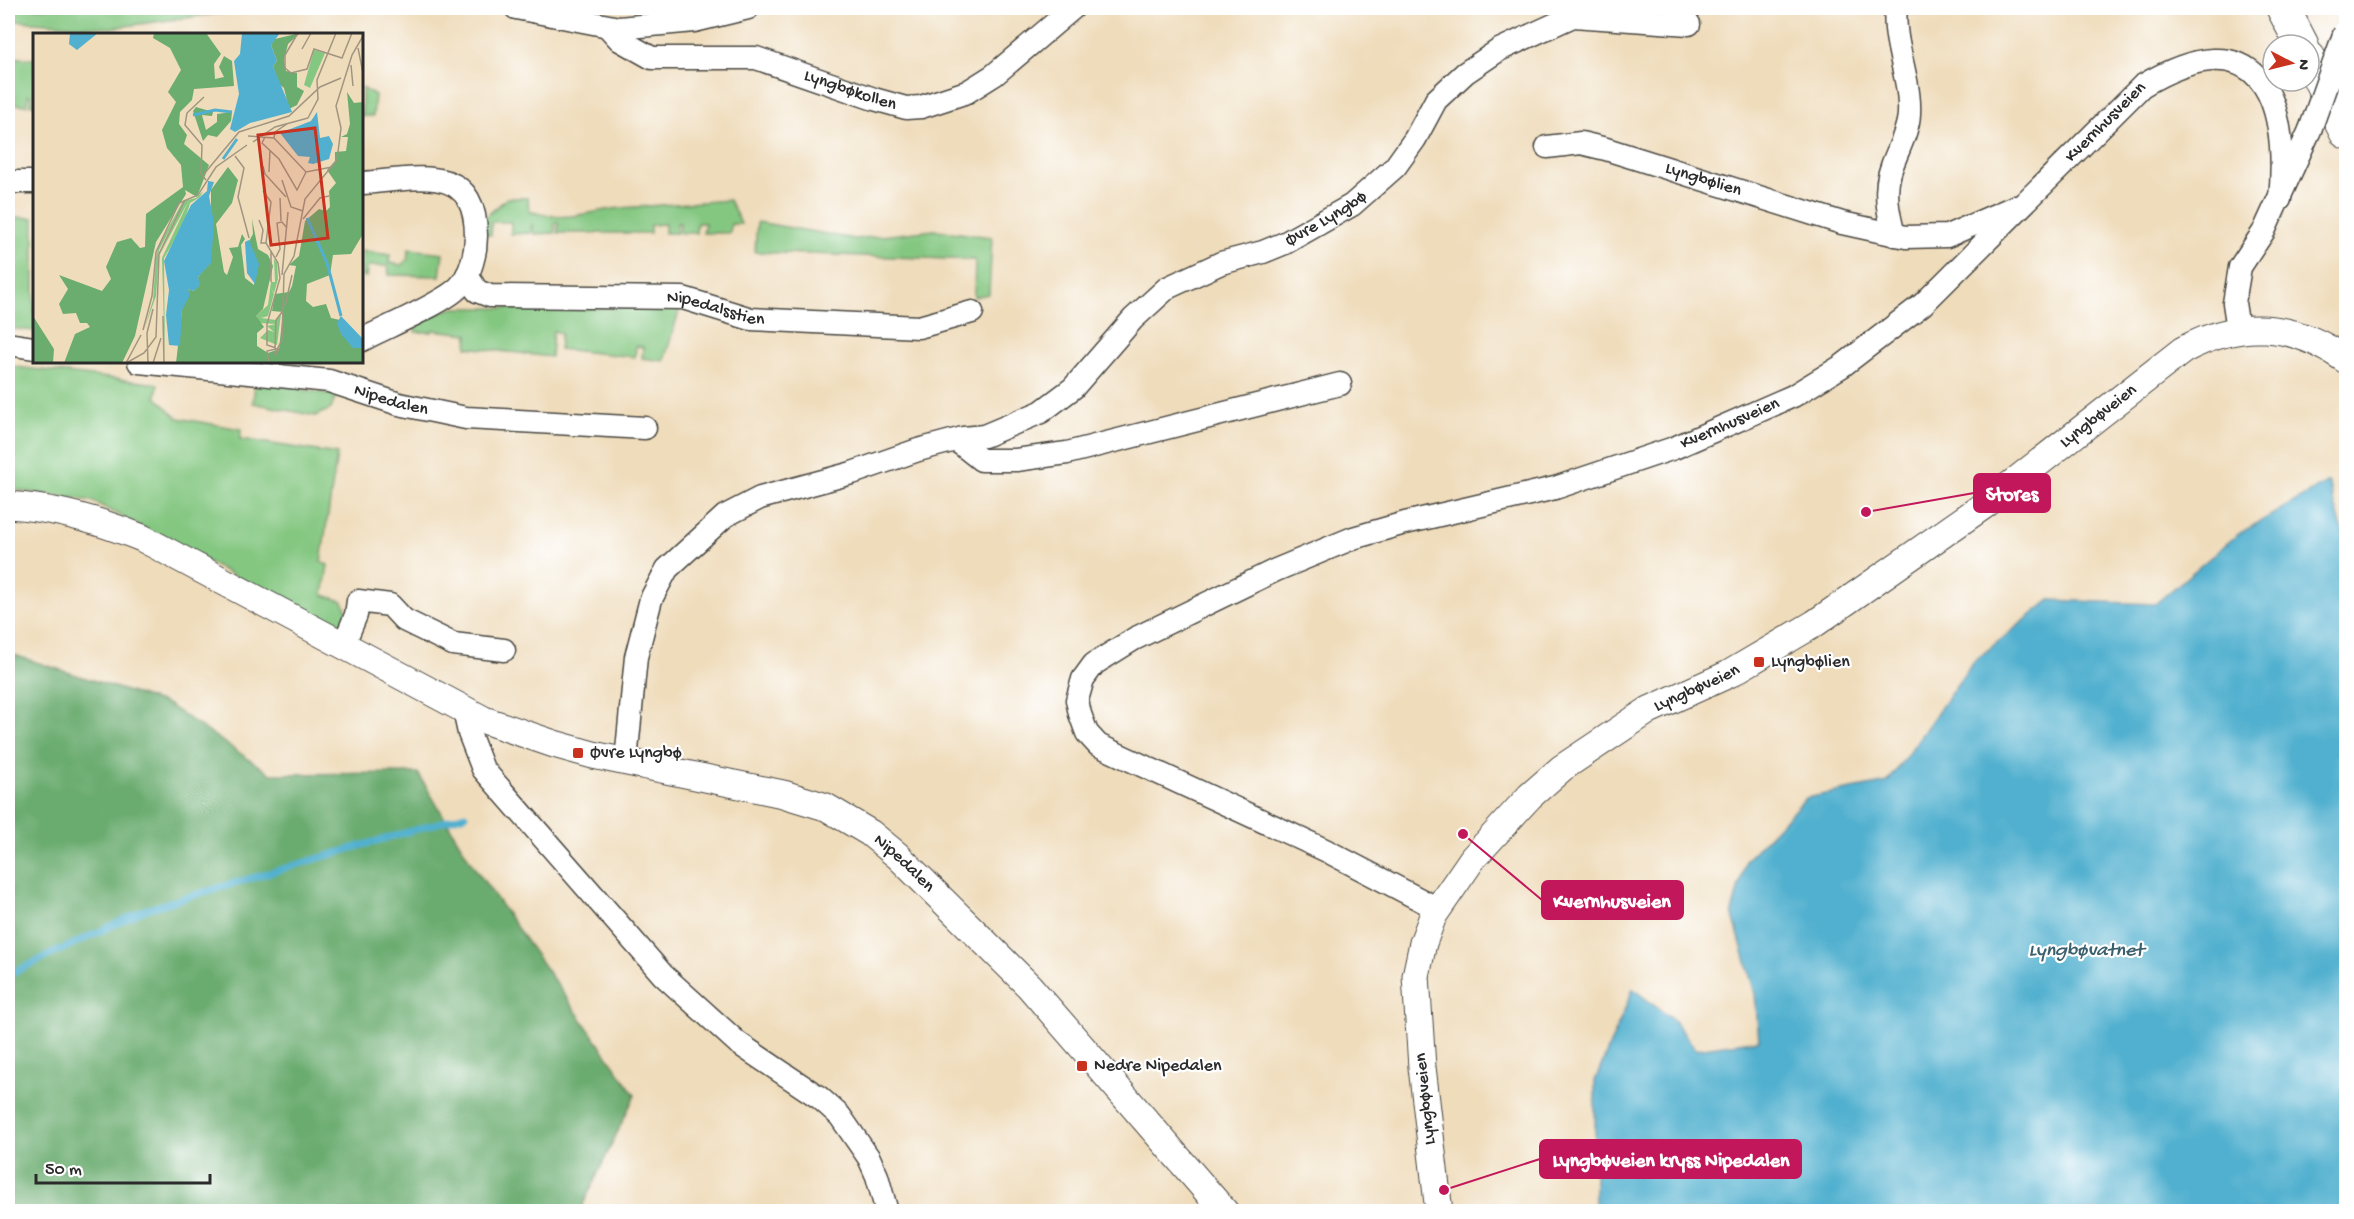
<svg xmlns="http://www.w3.org/2000/svg" width="2354" height="1219" font-family="'Gochi Hand',sans-serif">
  <style>
    .green { fill: #84c781; stroke: #587956; stroke-width: 1.5 }
    .forest { fill: #6bac6f; stroke: #4b6c4d; stroke-width: 1.5 }
    .water { fill: #51b0cf; stroke: #3e6e7d; stroke-width: 1.5 }
    .lines { fill: none; stroke-linecap: round; stroke-linejoin: round }
    .stream { stroke: #51b0cf; stroke-width: 7 }
    .minor-casing { stroke: #484641; stroke-width: 25 }
    .tertiary-casing { stroke: #484641; stroke-width: 29 }
    .primary-casing { stroke: #484641; stroke-width: 35 }
    .minor { stroke: #fff; stroke-width: 22 }
    .tertiary { stroke: #fff; stroke-width: 27 }
    .primary { stroke: #fff; stroke-width: 33 }
    .minor-bridge-casing { stroke: #484641; stroke-width: 25; stroke-linecap: butt }
    .minor-bridge { stroke: #fff; stroke-width: 22 }
    .poi-dot { fill: #c8321e; stroke: #fff; stroke-width: 2 }
    .labels { text-anchor: middle; dominant-baseline: central; stroke-width: 4.5; stroke-linejoin: round; paint-order: stroke }
    .street-label { font-size: 18px; fill: #2b2b2b; stroke: #fff }
    .poi-label { font-size: 18px; fill: #2b2b2b; stroke: #fff; text-anchor: start }
    .water-label { font-size: 20px; font-style: italic; fill: #3a606d; stroke: #fff }
    .inset-river { fill: none; stroke: #51b0cf; stroke-width: 3 }
    .inset-road { fill: none; stroke: #a19581; stroke-width: 1.5 }
    .view { fill: #c8321e; fill-opacity: 0.15; stroke: #c8321e; stroke-width: 3 }
    .inset-edge { fill: none; stroke: #2b2b2b; stroke-width: 3 }
    .leader { fill: none; stroke: #c2185b; stroke-width: 2 }
    .callout-dot { fill: #c2185b; stroke: #fff; stroke-width: 2 }
    .callout { fill: #c2185b; stroke: #c2185b; stroke-width: 2 }
    .callout-label { font-size: 20px; text-anchor: middle; font-weight: bold; fill: #fff }
  </style>
  <rect width="100%" height="100%" fill="#fff"/>
  <filter id="ink" filterUnits="userSpaceOnUse"><feTurbulence type="fractalNoise" baseFrequency=".0167" numOctaves="2"/><feDisplacementMap in="SourceGraphic" scale="12" xChannelSelector="R" yChannelSelector="G"/><feConvolveMatrix kernelMatrix="1 2 1 2 8 2 1 2 1" color-interpolation-filters="sRGB"/></filter>
  <filter id="wash" filterUnits="userSpaceOnUse"><feTurbulence type="fractalNoise" baseFrequency=".008" numOctaves="4" result="noise"/><feDisplacementMap in="SourceGraphic" scale="24" xChannelSelector="R" yChannelSelector="G"/><feGaussianBlur stdDeviation="1.35" result="paint"/><feColorMatrix in="noise" values="0 0 0 0 0 0 0 0 0 0 0 0 0 0 0 0 0 1.4 0 .05"/><feComposite in="paint" operator="in"/></filter>
  <g filter="url(#wash)">
    <rect width="100%" height="100%" fill="#efdcbb"/>
    <g class="green">
      <path d="M8 8H259L110 28 8 20Z"/>
      <path d="M8 57 34 59V105H30L31 96 28 95 27 105 8 104Z"/>
      <path d="M362 88 375 95 373 116H362Z"/>
      <path d="M507 198H528L529 211C570 223 582 212 621 208 657 205 693 203 729 200L741 224H731L730 233H703L705 223H697L696 233H680V223H677V233H665V224L650 225V233H558V223H555V233L534 234 532 224 531 233 511 234V222H491V235L484 234 481 221Z"/>
      <path d="M8 217 34 218V331L8 328Z"/>
      <path d="M757 222 855 239 934 230 992 237 989 294 974 297 975 260 755 252Z"/>
      <path d="M409 249 443 253 440 276 389 275 388 266H368L366 277 362 276V251L390 255 389 263 402 265 407 260Z"/>
      <path d="M453 308H680L664 361 642 358 643 347 636 346 635 357 559 349 561 333 553 331 551 357 467 347 468 334 433 330 432 332H415L417 321Z"/>
      <path d="M8 366 158 384 156 397 178 418 241 429 240 439 337 454 321 562 328 565 323 595 343 601 347 612 343 622 336 626 328 625 92 501 8 489Z"/>
      <path d="M255 381 336 395 331 409 315 416 253 403Z"/>
    </g>
    <path class="forest" d="M8 653 167 704 271 774 418 773 472 864 635 1095 580 1211H8Z"/>
    <path class="water" d="M2328 482 2346 541V1211H1595V1081L1633 989 1673 1020 1696 1049 1759 1040 1755 994 1732 912 1746 860 1806 798 1888 782 1973 662 2050 600 2155 604 2237 535Z"/>
    <g class="lines">
      <path class="stream" d="M8 975 147 909 465 815"/>
    </g>
  </g>
  <g filter="url(#ink)">
    <g class="lines">
      <defs>
        <g id="minor">
          <path d="M516 8 619 28 694 21 748 8"/>
          <path id="s1" d="M608 27 620 40 652 58H756L874 99 906 108 921 107 967 92 994 75 1073 8"/>
          <path id="s2" d="M1547 147 1581 143 1606 149 1842 223 1906 237 1947 236 2014 207"/>
          <path d="M8 182H34"/>
          <path d="M362 183C412 180 476 159 476 236 476 252 471 275 459 287 444 303 384 328 362 340"/>
          <path d="M1894 235C1888 212 1883 190 1892 166 1898 149 1908 132 1909 114 1911 78 1892 43 1896 8"/>
          <path id="s3" d="M467 275 477 291 490 296 683 298 751 319 919 327 972 312"/>
          <path d="M2238 329 2234 303 2240 267 2264 231 2310 130"/>
          <path d="M8 344 34 348"/>
          <path id="s4" d="M139 362 329 381 399 404 466 418 645 428"/>
          <path d="M957 441 981 460H1016L1067 453 1340 384"/>
          <path d="M343 646 356 615 358 601 390 605 404 620 453 644 504 650"/>
          <path d="M464 710 469 733 483 769 663 975 738 1043 820 1098 840 1116 869 1158 877 1176 887 1212"/>
          <path id="s5" d="M626 761 636 657 651 599 667 569 725 516 760 498 852 473 918 450 963 438 984 436 1041 412 1073 388 1133 319 1167 288 1221 263 1263 252 1285 243 1352 205 1395 167 1415 139 1436 100 1465 73 1499 50 1573 16 1689 24"/>
          <path id="s6" d="M1438 909 1325 850 1098 745 1087 733 1080 714 1077 700 1083 679 1094 664 1134 639 1276 570 1353 538 1405 523 1555 488 1674 448 1793 396 1842 366 1923 304 2142 86C2256 18 2290 93 2280 199"/>
        </g>
        <g id="tertiary">
          <path id="s7" d="M8 505C55 508 98 520 142 538L484 720 554 744 593 755 783 794 826 807 870 833 898 856 1029 986 1225 1212"/>
          <path id="s8" d="M1439 1212 1422 1067 1416 976 1423 943 1433 916 1473 858 1530 796 1562 768 1649 710 1729 674 1814 624 1986 504 2183 350C2240 319 2293 322 2346 360"/>
        </g>
        <g id="primary">
          <path d="M2283 8 2302 45"/>
          <path d="M2309 58 2346 132"/>
        </g>
      </defs>
      <use href="#minor" class="minor-casing"/>
      <use href="#tertiary" class="tertiary-casing"/>
      <use href="#primary" class="primary-casing"/>
      <use href="#minor" class="minor"/>
      <use href="#tertiary" class="tertiary"/>
      <use href="#primary" class="primary"/>
      <defs>
        <path id="minor-bridge" d="M2310 130 2345 32"/>
      </defs>
      <use href="#minor-bridge" class="minor-bridge-casing"/>
      <use href="#minor-bridge" class="minor-bridge"/>
    </g>
  </g>
  <g class="poi-dot">
    <rect x="1753" y="656" width="12" height="12" rx="3"/>
    <rect x="572" y="747" width="12" height="12" rx="3"/>
    <rect x="1076" y="1060" width="12" height="12" rx="3"/>
  </g>
  <g class="labels">
    <g class="street-label">
      <text stroke="none"><textPath href="#s1" startOffset="258">Lyngbøkollen</textPath></text>
      <text stroke="none"><textPath href="#s6" startOffset="1638">Kvernhusveien</textPath></text>
      <text stroke="none"><textPath href="#s2" startOffset="162">Lyngbølien</textPath></text>
      <text stroke="none"><textPath href="#s5" startOffset="963">Øvre Lyngbø</textPath></text>
      <text stroke="none"><textPath href="#s3" startOffset="260">Nipedalsstien</textPath></text>
      <text stroke="none"><textPath href="#s4" startOffset="256">Nipedalen</textPath></text>
      <text stroke="none"><textPath href="#s8" startOffset="1140">Lyngbøveien</textPath></text>
      <text stroke="none"><textPath href="#s6" startOffset="1152">Kvernhusveien</textPath></text>
      <text stroke="none"><textPath href="#s8" startOffset="654">Lyngbøveien</textPath></text>
      <text stroke="none"><textPath href="#s7" startOffset="976">Nipedalen</textPath></text>
      <text transform="translate(1426 1099) rotate(-96)">Lyngbøveien</text>
    </g>
    <g class="poi-label">
      <text x="1771" y="662">Lyngbølien</text>
      <text x="590" y="753">Øvre Lyngbø</text>
      <text x="1094" y="1066">Nedre Nipedalen</text>
    </g>
    <g class="water-label">
      <text x="2086" y="951">Lyngbøvatnet</text>
    </g>
  </g>
  <g transform="translate(33 33)">
    <rect width="330" height="330" fill="#efdcbb"/>
    <path d="M281 17 292 20 277 55 271 52ZM170 158 167 164 157 170 150 193 131 225 132 330 129 225 156 167 127 221V278V220L152 168 126 217 123 263 111 297 120 267 123 224 126 212 150 168 163 165ZM241 226 244 229 245 246 241 260 238 255 241 261 235 283 228 285 243 287 248 281 244 312 227 305 235 297 241 299 234 293 243 291 226 290 223 283 235 272 238 249H242Z" fill="#84c781"/>
    <path d="M121 0H173L188 21 181 31 182 46 191 44 186 34 191 23 199 28 201 53 161 56 159 67 147 79 146 91 154 102 151 111 176 132 164 164 152 157 153 161 123 209 102 303 89 330H31L42 301 57 294 54 290H47L43 280 30 281 26 271 35 256 26 242 69 258 78 246 73 234 84 209 98 205 107 215 112 214 113 181 150 154 148 132 134 115 129 97 143 69 135 59 148 37 137 15 120 5ZM267 0 255 11 251 27 253 38 264 40V54L271 58 264 72 256 76 251 55 246 51 240 33 244 28 238 12 242 6ZM314 59 321 70 330 69V201L318 221 300 222 297 242 274 251 273 268 280 274 293 271 298 285 307 287 308 301 330 315V330H143L150 269 156 263 155 256 161 258 166 252 165 244 178 229V157L195 134 205 147 199 170 183 191 191 239 194 242 200 224 196 215 205 214 209 201 212 206 208 212 212 245 221 252 224 237 215 210 220 201 219 186 225 216 235 222 240 233 230 276 223 283 231 294 224 300V313L235 320 246 316 250 279 239 278 242 261 256 259 259 253 263 233 256 232 266 223 272 188 286 176 293 178 297 174 296 158 303 150 294 137 302 128V119L313 118 315 104H308L314 101 317 91ZM163 74 180 79 179 83 169 82 173 97 184 89V81L199 79 198 88 184 104 175 102 170 108 160 78ZM0 283 21 316 20 330H0Z" fill="#6bac6f"/>
    <path d="M37 0H65L44 17 36 11ZM209 0H247L238 12 244 28 240 33 259 79 217 90 202 99 197 96 206 61 201 28 207 21ZM284 79 287 105 296 103 300 111 296 126 280 131 275 130 277 124 265 123 247 100 278 88ZM175 148 181 149 176 163 181 190 178 230 165 244 167 252 161 258 155 256 157 262 149 277 147 313 136 312 133 282 136 257 131 228 158 172 174 158ZM216 207 226 231 222 251 214 240 212 209ZM308 283 330 306V315H320L308 301 304 290Z" fill="#51b0cf"/>
    <path class="inset-river" d="M160 82 182 77 199 79M190 126 204 106M274 185 294 230 308 283"/>
    <path class="inset-road" d="M265 0 252 22V35L258 40 274 36 281 16 309 25 319 0M325 15 330 40M269 16 278 0M318 32 320 53M171 64 154 80 152 92 169 112 168 141 173 147M275 85 285 66 284 47 303 0M215 103 241 105 273 139 299 134M232 104 229 110 246 126 264 157 273 139M241 105 242 99 254 91M220 109 242 94 275 85M202 123 211 135 205 164 216 205M230 133 232 141 253 164M236 139 237 117M171 141 206 99 256 83 287 54 308 45M249 147 258 174 270 178M230 158 238 169 233 210 245 230 247 245M247 165 248 188M270 186 287 165 296 163M226 187 230 197 228 210H233M238 219V249M243 224 247 216 244 190 249 189 254 195M249 242 255 179M252 273 259 242M130 283 131 330M110 297 119 263 123 219 146 170 165 162 183 134 214 112M242 315 243 287 249 279M246 316 234 312V291L247 245M246 317 241 322 249 307 251 241 261 223 272 166 304 127 308 95 303 73 319 22 330 3M95 329 111 320 123 304 126 221 152 167M93 330 108 302M115 330 114 300 120 276M120 330 128 305M236 330 234 318 243 316"/>
    <path class="view" d="M282 95 295 205 238 212 225 102Z"/>
    <rect width="330" height="330" class="inset-edge"/>
  </g>
  <path class="leader" d="M1866 512L1974 493M1463 834L1542 900M1444 1190L1540 1159"/>
  <g class="callout-dot">
    <circle cx="1866" cy="512" r="6"/>
    <circle cx="1463" cy="834" r="6"/>
    <circle cx="1444" cy="1190" r="6"/>
  </g>
  <g class="callout">
    <rect x="1974" y="474" width="76" height="38" rx="6"/>
    <rect x="1542" y="881" width="141" height="38" rx="6"/>
    <rect x="1540" y="1140" width="261" height="38" rx="6"/>
  </g>
  <g class="callout-label">
    <text x="2012" y="500">Stores</text>
    <text x="1612" y="907">Kvernhusveien</text>
    <text x="1671" y="1166">Lyngbøveien kryss Nipedalen</text>
  </g>
  <rect width="2354" height="1219" fill="none" stroke="#fff" stroke-width="30"/>
  <g transform="translate(2291 63) rotate(97)"><circle r="28" fill="#ffffff" stroke="#aaaaaa" stroke-width="1.5"/>
  <path d="M0-4.5L10 22L0 15L-10 22Z" fill="#c8321e"/>
  <text y="-9" font-size="16" font-weight="bold" text-anchor="middle" fill="#2b2b2b">N</text>
  </g>
  <path d="M36 1174v9h174v-9" fill="none" stroke="#2b2b2b" stroke-width="3"/>
  <text x="45" y="1174" font-size="18" fill="#2b2b2b" stroke="#ffffff" stroke-width="4.5" paint-order="stroke">50 m</text>
</svg>
